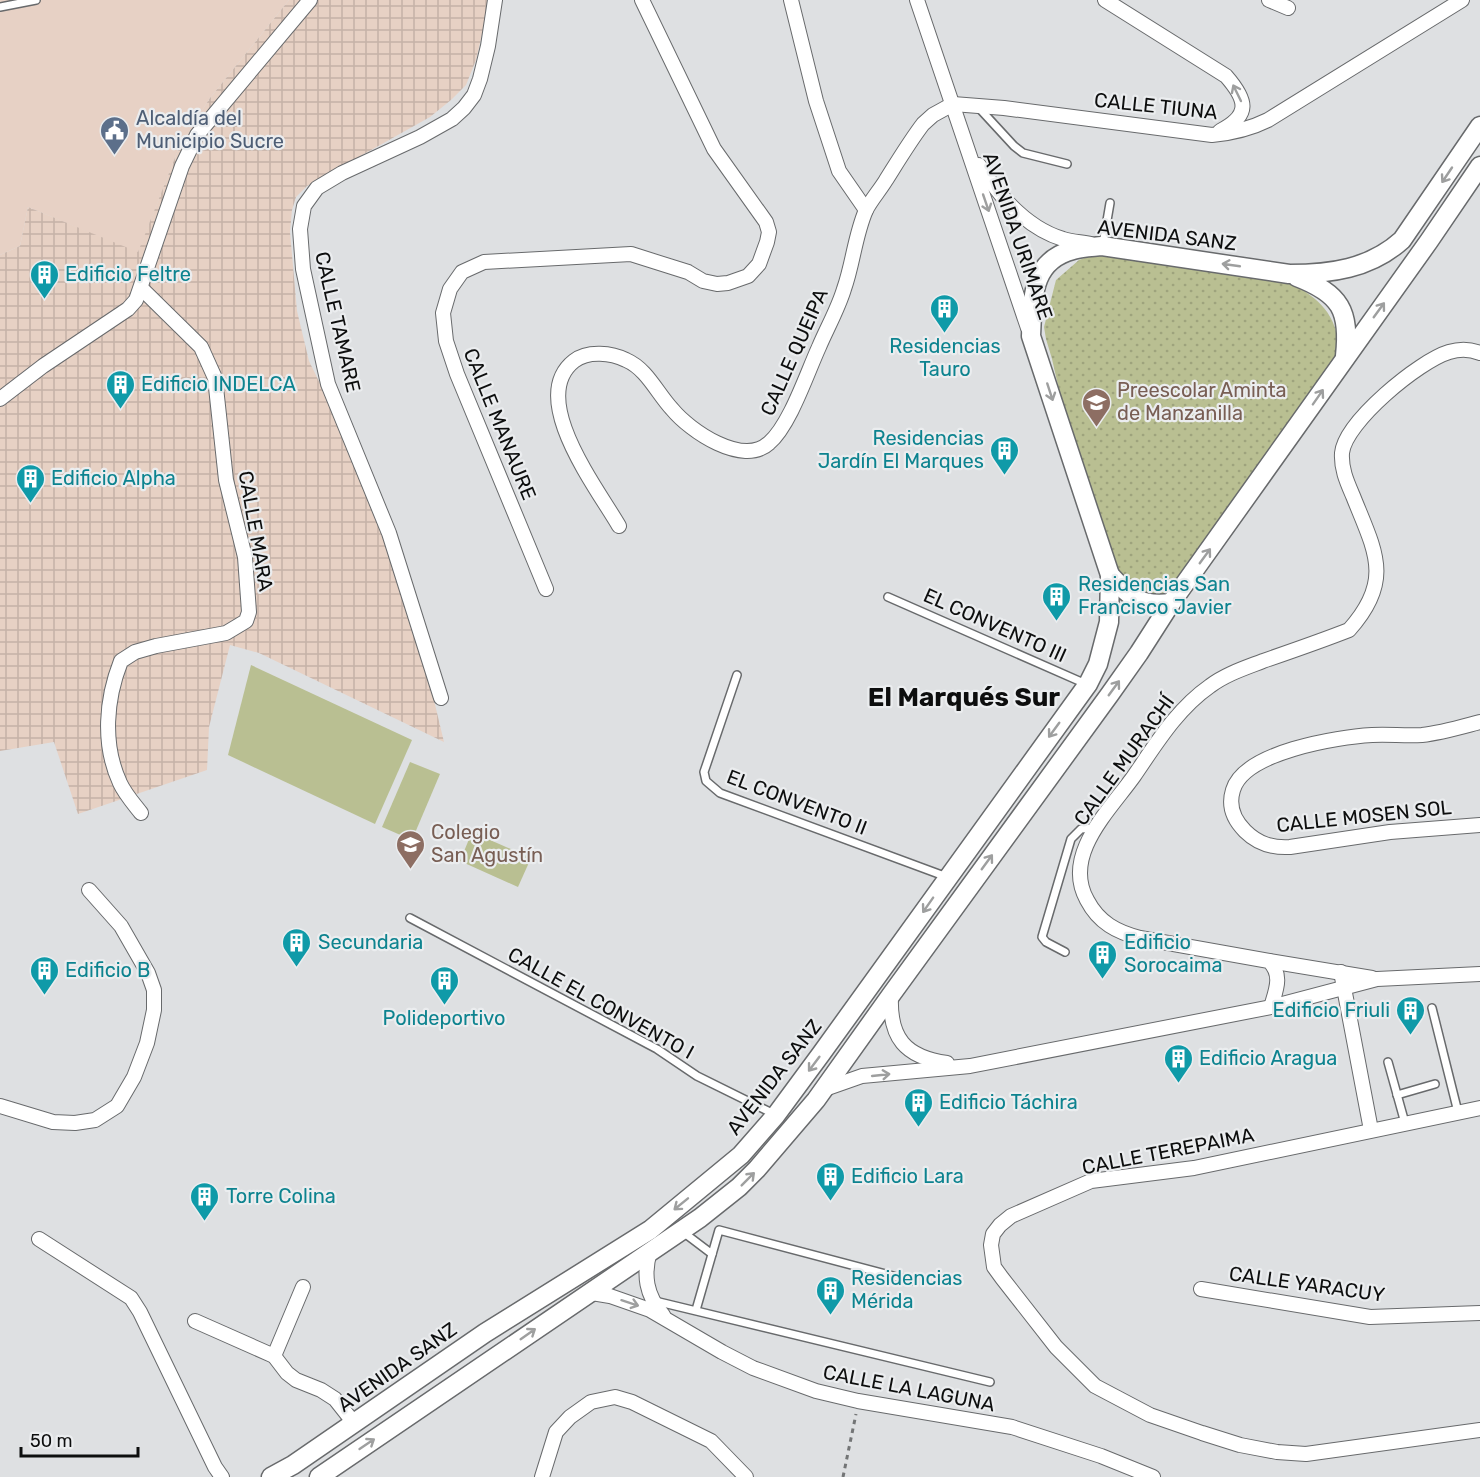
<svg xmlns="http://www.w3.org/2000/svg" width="1480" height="1477" font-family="Rubik,sans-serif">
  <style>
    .commercial { fill: #e7d1c5 }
    .industrial { fill: url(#industrial-grid) }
    .grass { fill: url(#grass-dots) }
    .pitch { fill: #b9bf92 }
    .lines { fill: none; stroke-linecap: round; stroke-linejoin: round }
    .service-casing { stroke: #686a6c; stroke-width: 10 }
    .minor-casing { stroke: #686a6c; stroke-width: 16 }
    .tertiary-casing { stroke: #686a6c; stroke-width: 21 }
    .path { stroke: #737576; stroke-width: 3; stroke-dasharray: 4.5 4.5; stroke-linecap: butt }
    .service { stroke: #fff; stroke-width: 7 }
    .minor { stroke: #fff; stroke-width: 14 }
    .tertiary { stroke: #fff; stroke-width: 18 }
    .oneway { stroke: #9e9f9f }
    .labels { text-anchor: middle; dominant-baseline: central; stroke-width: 4.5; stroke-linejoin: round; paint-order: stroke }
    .street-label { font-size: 20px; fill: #0d0e0e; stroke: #ebedef }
    .service-label { font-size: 20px; fill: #4e5e75; stroke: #ebedef; text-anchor: start }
    .culture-label { font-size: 20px; fill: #0d838f; stroke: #ebedef; text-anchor: start }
    .education-label { font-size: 20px; fill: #785e54; stroke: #ebedef; text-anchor: start }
    .district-label { font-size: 26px; font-weight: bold; fill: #0d0e0e; stroke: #ebedef }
  </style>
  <defs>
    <pattern id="industrial-grid" width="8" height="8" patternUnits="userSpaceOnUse" patternTransform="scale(1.5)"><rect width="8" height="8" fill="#e7d1c4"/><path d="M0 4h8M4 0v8" fill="none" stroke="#c5b2a7"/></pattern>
    <pattern id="grass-dots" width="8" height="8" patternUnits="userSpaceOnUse" patternTransform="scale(1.5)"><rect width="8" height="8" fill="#b9bf92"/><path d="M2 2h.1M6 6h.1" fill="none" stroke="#9ea37d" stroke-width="1.8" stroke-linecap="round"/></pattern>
  </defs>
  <rect width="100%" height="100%" fill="#dee0e2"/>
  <path class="commercial" d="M0 0H289L210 98 197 118 178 150 138 253 28 207 20 246 0 255Z"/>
  <path class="industrial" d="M289 0H490L476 60 466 85 451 100 430 117 307 186 296 197 292 210 290 232 297 311 309 361 359 463 421 646 444 742 259 653 230 645 209 727 207 770 78 814 54 742 0 751V255L20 246 28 207 138 252 178 150 197 118 210 98Z"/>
  <path class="grass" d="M1096 254 1288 281C1321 300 1336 313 1340 352L1270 449 1181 576 1168 598 1156 604 1120 580 1070 438 1052 359 1046 339 1044 327 1056 280 1079 260Z"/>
  <g class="pitch">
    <path d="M251 665 412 740 375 824 228 755Z"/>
    <path d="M410 762 440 774 412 840 382 827Z"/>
    <path d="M472 832 531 858 518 887 460 861Z"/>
  </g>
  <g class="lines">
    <defs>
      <g id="service">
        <path d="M0 7 36 0"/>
        <path d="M979 108 1014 146 1023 153 1067 164"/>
        <path d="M1103 244 1110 203"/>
        <path d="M888 597 1086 684"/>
        <path d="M737 675 704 772 706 781 720 793 947 877"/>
        <path d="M410 918 657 1049 697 1076 774 1114"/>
        <path d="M1065 952 1046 942 1042 937 1071 839 1081 829 1095 828"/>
        <path d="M1432 1008 1458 1112"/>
        <path d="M1388 1062 1405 1123"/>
        <path d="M1397 1095 1435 1084"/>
        <path d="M683 1232 712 1254"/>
        <path d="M655 1301 990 1382"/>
        <path d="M696 1310 719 1230 912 1281"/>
      </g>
      <g id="minor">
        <path d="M791 0 816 101 839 171 866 210"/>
        <path d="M917 0 1028 328"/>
        <path d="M1105 0 1226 76C1247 100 1251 115 1220 131"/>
        <path d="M1269 0 1288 8"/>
        <path d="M953 104 1004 108 1212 135C1233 133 1250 129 1268 120L1462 0"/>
        <path d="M979 165C999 196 1026 228 1063 239 1072 242 1082 242 1091 244"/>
        <path d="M141 288 201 347 215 378 226 480 245 557 249 612 246 621 226 633 156 646 135 652 121 661C106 699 102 744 120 783 125 794 134 804 141 813"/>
        <path d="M0 399 43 366 128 309 136 300 182 166 197 135 310 0"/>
        <path d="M619 526C597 488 527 398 574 361 588 350 612 353 626 360 647 369 657 393 672 409 690 431 743 467 769 443 790 425 807 373 819 347 827 328 838 309 844 289 853 264 855 235 866 210 871 200 880 190 886 180 898 161 910 141 923 124L933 115 953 104"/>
        <path d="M546 589 457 374 446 341 443 313 450 289 462 272 484 262 631 254 688 272 703 281 717 284 728 283 748 276 759 264 767 242 769 232 766 222 714 149 642 0"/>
        <path d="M441 698 389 533 328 384 303 269 300 229 304 206 317 188 342 173 420 137 452 119 464 108 474 95 480 79 488 46 495 0"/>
        <path d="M1480 722C1461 727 1441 733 1422 735 1405 736 1388 734 1372 735 1337 737 1244 752 1233 790 1228 806 1233 819 1245 831 1258 844 1272 848 1290 847L1390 832 1480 825"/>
        <path d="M1269 961 1372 978"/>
        <path d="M1341 972 1371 1130"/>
        <path d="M891 995C889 1038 905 1057 947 1063"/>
        <path d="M1271 1007C1276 990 1283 975 1269 961L1140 938C1117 932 1099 923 1087 900 1062 855 1109 811 1134 776 1156 744 1177 709 1210 686 1226 674 1245 668 1263 661 1292 651 1321 641 1349 630 1394 580 1375 551 1353 496 1347 482 1341 469 1342 453 1345 422 1419 361 1449 352 1459 349 1470 349 1480 353"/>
        <path d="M825 1089 862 1076 970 1066 1271 1007 1377 979 1480 974"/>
        <path d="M0 1106 53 1122 75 1123 95 1120 117 1106 134 1077 147 1043 154 1010V990L148 973 121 926 89 890"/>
        <path d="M1480 1108 1194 1168 1091 1181 1011 1216 1000 1225 993 1234 991 1245 994 1267 1002 1278 1056 1347 1095 1386 1150 1415 1202 1433 1240 1445 1277 1452 1306 1454 1480 1430"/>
        <path d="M39 1239 131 1298 140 1312 215 1467 222 1477"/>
        <path d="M650 1251C643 1275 646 1295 663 1315"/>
        <path d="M1201 1289 1370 1317 1480 1313"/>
        <path d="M592 1293 610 1296 650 1310 722 1352 753 1368 816 1391 858 1401 1012 1427 1101 1456 1153 1477"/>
        <path d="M195 1321 274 1356 287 1373 296 1380 321 1390 335 1399 354 1423"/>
        <path d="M274 1356 303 1287"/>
        <path d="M542 1477 556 1432 570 1417 591 1402 615 1397 632 1402 711 1441 746 1477"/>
      </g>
      <g id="tertiary">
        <path d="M1297 277C1341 294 1350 311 1345 356"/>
        <path d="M1110 575C1130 597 1139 607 1171 603"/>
        <path d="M271 1477 293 1465 485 1333 650 1230 741 1155 776 1115 821 1054 1088 684 1098 664 1109 622 1110 575 1031 336C1033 300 1030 261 1073 250 1082 247 1093 247 1102 246L1289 274C1330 274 1370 269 1402 240L1480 126"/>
        <path d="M319 1477 700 1218 739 1187 757 1169 816 1100 891 995 1110 694 1139 653 1171 603 1429 241 1480 166"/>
      </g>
    </defs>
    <use href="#service" class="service-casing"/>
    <use href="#minor" class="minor-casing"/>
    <use href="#tertiary" class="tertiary-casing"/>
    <path class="path" d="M843 1477 856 1414"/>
    <use href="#service" class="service"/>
    <use href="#minor" class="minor"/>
    <use href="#tertiary" class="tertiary"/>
  </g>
  <defs><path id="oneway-shaft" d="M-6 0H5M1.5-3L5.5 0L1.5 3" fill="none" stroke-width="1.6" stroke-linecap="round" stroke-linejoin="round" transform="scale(1.5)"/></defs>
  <g class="oneway">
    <use href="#oneway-shaft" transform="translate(1237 93) rotate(-116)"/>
    <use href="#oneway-shaft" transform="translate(1447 175) rotate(124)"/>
    <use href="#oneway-shaft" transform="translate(986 203) rotate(71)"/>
    <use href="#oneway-shaft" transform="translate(1231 265) rotate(-172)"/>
    <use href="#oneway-shaft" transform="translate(1379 310) rotate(-54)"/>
    <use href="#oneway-shaft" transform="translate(1050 392) rotate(72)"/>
    <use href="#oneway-shaft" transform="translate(1318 397) rotate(-55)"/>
    <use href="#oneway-shaft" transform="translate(1205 556) rotate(-54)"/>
    <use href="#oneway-shaft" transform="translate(1114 688) rotate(-54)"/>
    <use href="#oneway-shaft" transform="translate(1054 730) rotate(126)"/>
    <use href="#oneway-shaft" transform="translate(987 862) rotate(-54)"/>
    <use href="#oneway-shaft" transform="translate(928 905) rotate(125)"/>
    <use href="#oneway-shaft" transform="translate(814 1064) rotate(127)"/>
    <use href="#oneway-shaft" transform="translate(881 1075) rotate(-6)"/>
    <use href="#oneway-shaft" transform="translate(748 1179) rotate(-45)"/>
    <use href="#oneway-shaft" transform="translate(681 1204) rotate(141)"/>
    <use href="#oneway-shaft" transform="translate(630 1303) rotate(18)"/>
    <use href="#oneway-shaft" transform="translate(528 1334) rotate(-35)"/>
    <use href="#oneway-shaft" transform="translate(367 1444) rotate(-34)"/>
  </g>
  <defs>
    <symbol id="civic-pin" viewBox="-11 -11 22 30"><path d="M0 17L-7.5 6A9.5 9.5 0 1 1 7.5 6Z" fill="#5c6f8a" stroke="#ebedef"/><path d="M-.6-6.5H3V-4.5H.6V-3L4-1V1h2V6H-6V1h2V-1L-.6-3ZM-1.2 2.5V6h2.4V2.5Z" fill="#fff"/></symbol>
    <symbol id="building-pin" viewBox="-11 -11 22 30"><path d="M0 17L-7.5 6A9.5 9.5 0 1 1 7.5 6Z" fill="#0f9aa8" stroke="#ebedef"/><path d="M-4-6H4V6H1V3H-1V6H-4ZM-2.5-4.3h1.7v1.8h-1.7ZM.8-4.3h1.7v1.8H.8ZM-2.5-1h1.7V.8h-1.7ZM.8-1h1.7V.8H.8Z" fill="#fff"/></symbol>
    <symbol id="school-pin" viewBox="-11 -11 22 30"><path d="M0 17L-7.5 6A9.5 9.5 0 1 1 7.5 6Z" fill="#8d6e63" stroke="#ebedef"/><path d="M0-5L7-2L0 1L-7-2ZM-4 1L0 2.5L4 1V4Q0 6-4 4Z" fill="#fff"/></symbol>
  </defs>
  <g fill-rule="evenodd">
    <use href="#civic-pin" x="98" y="114" width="33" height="45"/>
    <use href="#building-pin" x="28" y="258" width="33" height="45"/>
    <use href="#building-pin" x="928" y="292" width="33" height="45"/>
    <use href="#building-pin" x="104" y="368" width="33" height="45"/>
    <use href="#school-pin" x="1080" y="386" width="33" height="45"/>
    <use href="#building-pin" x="988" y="434" width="33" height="45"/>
    <use href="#building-pin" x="14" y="462" width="33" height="45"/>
    <use href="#building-pin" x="1040" y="580" width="33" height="45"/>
    <use href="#school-pin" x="394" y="828" width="33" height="45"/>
    <use href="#building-pin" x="280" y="926" width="33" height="45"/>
    <use href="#building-pin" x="1086" y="938" width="33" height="45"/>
    <use href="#building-pin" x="28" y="954" width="33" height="45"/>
    <use href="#building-pin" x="428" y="964" width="33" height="45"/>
    <use href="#building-pin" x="1394" y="994" width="33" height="45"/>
    <use href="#building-pin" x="1162" y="1042" width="33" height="45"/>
    <use href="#building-pin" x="902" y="1086" width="33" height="45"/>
    <use href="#building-pin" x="814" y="1160" width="33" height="45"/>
    <use href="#building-pin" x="188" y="1180" width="33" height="45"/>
    <use href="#building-pin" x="814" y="1274" width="33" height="45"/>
  </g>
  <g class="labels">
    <g class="street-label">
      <text transform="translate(1156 106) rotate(6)">CALLE TIUNA</text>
      <text transform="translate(1167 235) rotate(7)">AVENIDA SANZ</text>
      <text transform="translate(1018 236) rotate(71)">AVENIDA URIMARE</text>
      <text transform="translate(338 322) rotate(77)">CALLE TAMARE</text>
      <text transform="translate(794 352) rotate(-66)">CALLE QUEIPA</text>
      <text transform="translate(500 424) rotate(68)">CALLE MANAURE</text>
      <text transform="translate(256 531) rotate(80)">CALLE MARA</text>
      <text transform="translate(995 625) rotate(24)">EL CONVENTO III</text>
      <text transform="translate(1124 760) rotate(-54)">CALLE MURACHÍ</text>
      <text transform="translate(797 802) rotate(21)">EL CONVENTO II</text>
      <text transform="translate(1364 816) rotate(-6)">CALLE MOSEN SOL</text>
      <text transform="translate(601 1003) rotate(29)">CALLE EL CONVENTO I</text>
      <text transform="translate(774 1077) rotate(-52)">AVENIDA SANZ</text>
      <text transform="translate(1168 1151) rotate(-11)">CALLE TEREPAIMA</text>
      <text transform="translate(1307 1284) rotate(8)">CALLE YARACUY</text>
      <text transform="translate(397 1367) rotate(-35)">AVENIDA SANZ</text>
      <text transform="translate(909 1388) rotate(11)">CALLE LA LAGUNA</text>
    </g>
    <g class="service-label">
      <text x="136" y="118">Alcaldía del<tspan x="136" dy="23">Municipio Sucre</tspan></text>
    </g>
    <g class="culture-label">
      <text x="65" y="274">Edificio Feltre</text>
      <text x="945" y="346" text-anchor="middle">Residencias<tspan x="945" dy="23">Tauro</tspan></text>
      <text x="141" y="384">Edificio INDELCA</text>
      <text x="984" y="438" text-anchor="end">Residencias<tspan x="984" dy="23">Jardín El Marques</tspan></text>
      <text x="51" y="478">Edificio Alpha</text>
      <text x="1078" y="584">Residencias San<tspan x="1078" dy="23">Francisco Javier</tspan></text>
      <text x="318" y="942">Secundaria</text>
      <text x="1124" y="942">Edificio<tspan x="1124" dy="23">Sorocaima</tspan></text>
      <text x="65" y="970">Edificio B</text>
      <text x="1390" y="1010" text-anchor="end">Edificio Friuli</text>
      <text x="444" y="1018" text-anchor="middle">Polideportivo</text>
      <text x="1199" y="1058">Edificio Aragua</text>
      <text x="939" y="1102">Edificio Táchira</text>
      <text x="851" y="1176">Edificio Lara</text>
      <text x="226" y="1196">Torre Colina</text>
      <text x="851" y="1278">Residencias<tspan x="851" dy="23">Mérida</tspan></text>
    </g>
    <g class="education-label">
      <text x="1117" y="390">Preescolar Aminta<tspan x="1117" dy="23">de Manzanilla</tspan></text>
      <text x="431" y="832">Colegio<tspan x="431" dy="23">San Agustín</tspan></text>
    </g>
    <g class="district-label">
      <text x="964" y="697">El Marqués Sur</text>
    </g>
  </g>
  <path d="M21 1447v9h117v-9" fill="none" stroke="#0d0e0e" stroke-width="3"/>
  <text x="30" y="1447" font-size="18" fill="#0d0e0e" stroke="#ebedef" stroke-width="4.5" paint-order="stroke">50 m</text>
</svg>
